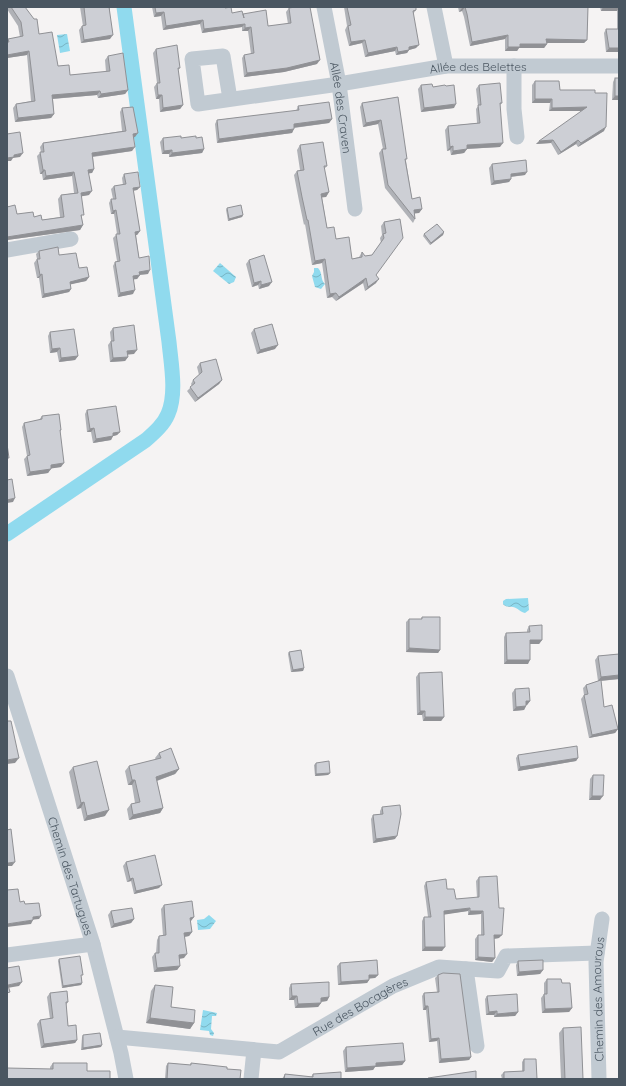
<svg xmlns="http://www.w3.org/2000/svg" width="626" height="1086" font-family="Quicksand,sans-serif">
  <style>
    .water { fill: url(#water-waves) }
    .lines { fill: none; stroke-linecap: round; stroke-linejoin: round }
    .canal { stroke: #90daee; stroke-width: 15 }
    .street { stroke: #c1cad2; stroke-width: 15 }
    .wall { fill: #b0b2b7 }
    .shaded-wall { fill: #909195 }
    .building { fill: #cdcfd5; stroke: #909195 }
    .labels { text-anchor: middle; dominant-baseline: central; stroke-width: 3.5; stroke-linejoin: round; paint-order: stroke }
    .street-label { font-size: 12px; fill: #4a5661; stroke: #fff }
  </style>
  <defs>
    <pattern id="water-waves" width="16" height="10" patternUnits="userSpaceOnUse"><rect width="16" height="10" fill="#90daee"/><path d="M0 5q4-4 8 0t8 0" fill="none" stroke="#78b4c4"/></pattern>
  </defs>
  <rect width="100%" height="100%" fill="#f5f3f3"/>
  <g class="water">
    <path d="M67 34 70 51 60 53 57 35Z"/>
    <path d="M220 263 236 277 234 282 229 284 213 271Z"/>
    <path d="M314 268H318C323 273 320 280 325 284L321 289 315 287 312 276 314 272Z"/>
    <path d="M528 598 529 610 525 613C520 612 518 608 513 607 508 606 507 608 503 604V601L506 599Z"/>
    <path d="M209 915 216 921 210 929 198 930 197 920 204 919Z"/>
    <path d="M203 1010 217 1013 216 1016H212L211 1029 214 1033 213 1036 210 1035 209 1031 200 1030Z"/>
  </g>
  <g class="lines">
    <path class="canal" d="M7 534 146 440C155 432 164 424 168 414 177 394 171 363 169 342L124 7"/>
    <g class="street">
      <path id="s1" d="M324 7 339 84 355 209"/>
      <path d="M434 7 446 66"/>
      <path d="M514 66V109L517 137"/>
      <path id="s2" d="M230 99 223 56 192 59 198 104 339 84 446 66H619"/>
      <path d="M7 250 71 239"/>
      <path id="s3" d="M7 676 93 944 121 1053 126 1079"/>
      <path d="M7 955 93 944"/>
      <path d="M466 969 477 1046"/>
      <path id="s4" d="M117 1037 279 1052 393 986 439 967 498 971 506 956 597 953"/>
      <path d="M251 1079 254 1050"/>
      <path id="s5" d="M599 1079 596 962 602 919"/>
    </g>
  </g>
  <g class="wall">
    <path d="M7 7H25L39 34 58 66 70 75 106 72 105 60 108 56 128 90 125 94 98 98 97 95 53 99 54 114 51 118 15 122 13 108 16 104 31 101 27 55 7 58V41L8 39 20 37 18 26 7 9Z"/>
    <path d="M80 7H110V39L81 43 79 30 82 26H83Z"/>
    <path d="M152 7H225V8L232 13 243 14 268 26 288 24 286 12 289 8 317 64 284 72 244 77 242 58 244 55 251 54 248 31H242V27L202 33 200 24 163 30 161 16 154 17Z"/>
    <path d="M344 7H416V10L413 14 416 48 409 50 407 53 396 55 395 51 365 57 362 43 349 46 345 30 347 26Z"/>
    <path d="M458 7H588L587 40 584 43H547V44L544 48H519L517 51H505V39L470 46 464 17 462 11 459 12Z"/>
    <path d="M600 7H619V52H606L604 33 606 29H617V11H601Z"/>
    <path d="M156 49 180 68 178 70 183 105 180 109 160 112 159 99H156L154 87 157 83 153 53Z"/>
    <path d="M615 78H619V100H612L613 82Z"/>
    <path d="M535 81 560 90 595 93 604 131 578 147 576 144 558 155 551 143 536 144 582 111H549L550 103H532V85Z"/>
    <path d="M421 85 433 87 446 86 454 108 421 112 418 89Z"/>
    <path d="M479 85 502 103 500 105V147L467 149 464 153 451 155 450 150 447 151 445 130 448 126 477 123 476 109 478 106 476 89Z"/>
    <path d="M398 97 406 161 412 199 422 209 419 213H414L415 219 413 223 385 188 379 153 382 149H383L378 124 363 127 360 107 362 103Z"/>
    <path d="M298 106 332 119 329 123 294 128 292 133 217 143 215 124 217 120 296 111Z"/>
    <path d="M122 108 135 137H134L132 151 93 157 94 169 92 173H89V195L81 196 82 219 83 225 80 230 7 240V207L17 214 34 217 42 220 60 217 58 199 61 195 74 193 72 176 43 180 42 174H40L37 156 41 152 40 147 43 143 122 131 120 112Z"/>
    <path d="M163 138H196L204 149 202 153 169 157V154H162L160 142Z"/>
    <path d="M300 145 327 166 324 169 329 192 326 197H322L327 228 352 259 359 257 362 252 365 256 372 255 381 243 380 238 382 235 381 226 384 222 400 219 376 275V283L365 291 363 283 336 301 332 297 327 298 322 263 312 265 305 224 304 225 299 201 294 175 297 171 300 170 297 150Z"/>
    <path d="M492 164 525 175 511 177V179L509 182 491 185 489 168Z"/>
    <path d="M124 174 140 187 137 190 133 191 140 231 137 235H136L139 258 148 274 140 275 137 279H133V294L118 297 113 266 115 262 117 261 113 238 117 234 114 214H111L109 203 111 199H113L111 189 114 186 123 185 122 178Z"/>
    <path d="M227 208 243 215 242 217 228 221 226 210Z"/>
    <path d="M444 232 443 235 430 245 423 236 424 234Z"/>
    <path d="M39 251 59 255 79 268 89 277 86 281 70 284 71 289 69 292 42 298 39 278H37L34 263 37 259 36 254Z"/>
    <path d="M249 260 269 286 259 289 258 285 252 287 246 264Z"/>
    <path d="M113 328 134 354H128V357L125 361 110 362 108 345 111 341 110 332Z"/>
    <path d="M254 329 275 349 257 354 251 333Z"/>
    <path d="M50 332 78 356 75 360 59 362 57 352 50 353 48 336Z"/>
    <path d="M200 363 222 380 219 384 195 402 187 391 192 386 191 384 193 380 199 375 197 367Z"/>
    <path d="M87 410 120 432 117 435 113 436 111 440 93 443 91 432H87L85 414Z"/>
    <path d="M42 416 61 430 60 432 61 467 51 468 48 473 27 476 24 459 27 456 22 427 24 423 39 420Z"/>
    <path d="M422 617 440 650 438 653 406 652V622L409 619H421Z"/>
    <path d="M529 626 542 640 539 644H530L528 664H504V637L506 633H527V630Z"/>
    <path d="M289 652 304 668 303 671 291 672 288 654Z"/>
    <path d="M619 654V679L601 681 604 707 618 729 615 733 589 738 581 699 584 695 583 688 586 685 598 681 595 660 598 656Z"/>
    <path d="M419 673 444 717 441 721H423L422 715H417L416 677Z"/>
    <path d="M515 689 530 701 527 705H526V706L524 710 513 711 512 693Z"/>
    <path d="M159 753 179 769 175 774 157 781 163 808 160 813 129 820 127 809 131 804 135 803 132 785H128L125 771 129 766 156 760 155 758Z"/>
    <path d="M518 755 578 758 576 761 518 771 516 758Z"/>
    <path d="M316 763 330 773 328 775 315 776 314 765Z"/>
    <path d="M73 767 105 816 84 821 81 808 77 809 69 772Z"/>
    <path d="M593 775 600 800H589L590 779Z"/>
    <path d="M382 807 395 839 373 843 371 819 373 815 380 814V811Z"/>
    <path d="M126 862 159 888 134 894 131 881 127 882 123 866Z"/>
    <path d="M479 877 499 938 494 939 495 958 492 962 475 960V939L478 935H481V914L468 915V911L444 914 442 951H422V921L424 917H428L424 886 426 882 447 889 456 899 477 898 476 881Z"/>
    <path d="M164 905 194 917 190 921 192 932 189 936 185 937 184 958 179 959 180 966 177 970 154 972 152 957 155 953H156L157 940 159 936H163L161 909Z"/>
    <path d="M111 911 134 919 131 923 111 928 108 915Z"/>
    <path d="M59 959 81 977 82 983 81 985 62 988 58 961Z"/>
    <path d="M518 961 543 970 540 974 517 976 516 965Z"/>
    <path d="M340 963 378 975 375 978H369V980L367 983 338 985 337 966Z"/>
    <path d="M438 975 471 1057 469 1060 439 1063 437 1041 429 1042 426 1010H423L422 996 424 993 437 992 435 978Z"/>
    <path d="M547 979 562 983 572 1008 569 1012 542 1013 541 998 544 994V983Z"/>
    <path d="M291 984 329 997 327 1001 321 1002V1003L318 1007 295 1008 294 1000H289V988Z"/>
    <path d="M155 985 171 1007 194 1023 190 1029 146 1023 151 991Z"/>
    <path d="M50 993 68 1002 66 1005 68 1026 77 1040 75 1043 41 1048 37 1024 40 1020 50 1019 47 997Z"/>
    <path d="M487 996 518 1012 515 1016 494 1017V1015H486L485 999Z"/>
    <path d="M563 1028 583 1079H561L559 1033Z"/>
    <path d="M83 1035 101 1047 81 1050 82 1037Z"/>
    <path d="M346 1047 405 1061 402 1065 375 1067 373 1070 345 1072 343 1051Z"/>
    <path d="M524 1059 537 1079H502L501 1075 504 1072 522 1071V1062Z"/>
    <path d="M53 1063 87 1071 50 1069V1067Z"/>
    <path d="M168 1063 190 1065 191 1063 227 1069 240 1079H165L166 1066Z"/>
    <path d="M285 1074 311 1077 313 1074 341 1079H282Z"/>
  </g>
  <g class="shaded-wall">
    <path d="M465 7 462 11 459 12 462 8Z"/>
    <path d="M603 7H619V8L617 11H601Z"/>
    <path d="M164 12 161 16 154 17 156 13Z"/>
    <path d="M203 20 200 24 163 30 166 26Z"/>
    <path d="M245 24 242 27 202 33 204 29Z"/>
    <path d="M251 27 248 31H242L245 28Z"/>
    <path d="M113 35 110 39 81 43 84 40Z"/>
    <path d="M508 35 505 39 470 46 472 42Z"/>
    <path d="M546 39 587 40 584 43H544Z"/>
    <path d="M365 40 362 43 349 46 351 42Z"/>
    <path d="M520 44H547L544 48H519L517 51H505L508 47Z"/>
    <path d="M419 45 416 48 409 50 407 53 396 55 398 52 409 47Z"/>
    <path d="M397 47 395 51 365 57 368 53Z"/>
    <path d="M609 48H619V52H606Z"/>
    <path d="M29 51 27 55 7 58V55Z"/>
    <path d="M320 60 317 64 284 72 244 77 247 73Z"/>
    <path d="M128 90 125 94 98 98 101 94Z"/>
    <path d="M100 91 97 95 50 99 52 95Z"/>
    <path d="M158 95H162L159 99H156Z"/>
    <path d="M615 96H619V100H612Z"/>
    <path d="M535 99H552L550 103H532Z"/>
    <path d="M456 104 454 108 421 112 424 108Z"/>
    <path d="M183 105 180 109 160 112 163 108Z"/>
    <path d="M587 107 585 111H549L552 108Z"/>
    <path d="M54 114 51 118 15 122 18 118Z"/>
    <path d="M332 119 329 123 291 128 294 124Z"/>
    <path d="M381 120 378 124 363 127 366 123Z"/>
    <path d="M606 127 604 131 578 147 581 143Z"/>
    <path d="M294 129 292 133 217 143 219 139Z"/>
    <path d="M138 133 135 137 131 138 133 134Z"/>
    <path d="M553 140 551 143 536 144 539 141Z"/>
    <path d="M578 140 576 144 558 155 561 152Z"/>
    <path d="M503 143 500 147 464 149 467 145Z"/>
    <path d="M453 146 450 150 447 151 450 147Z"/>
    <path d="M135 147 132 151 89 157 92 153Z"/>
    <path d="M204 149 202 153 169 157 172 153Z"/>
    <path d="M467 149 464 153 451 155 453 151Z"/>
    <path d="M172 150 169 154H162L164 151Z"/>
    <path d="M23 153 20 157 13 158 11 161H7V158L14 155Z"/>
    <path d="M94 169 92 173 85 174 88 170Z"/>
    <path d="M43 170H45L42 174H40Z"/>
    <path d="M74 172 72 176 43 180 46 176Z"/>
    <path d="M527 172 525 175 508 177 511 174Z"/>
    <path d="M511 179 509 182 491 185 494 181Z"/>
    <path d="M140 187 137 190 130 191 133 188Z"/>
    <path d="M92 191 89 195 78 197 81 193Z"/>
    <path d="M329 192 326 197 318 198 321 194Z"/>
    <path d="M422 209 419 213 411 214 414 210Z"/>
    <path d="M116 210 114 214H111L113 211Z"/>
    <path d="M243 215 242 217 228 221 229 219Z"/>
    <path d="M83 225 80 230 7 240V237Z"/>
    <path d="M140 231 137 235 132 236 135 232Z"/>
    <path d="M444 232 443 235 430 245 431 243Z"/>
    <path d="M325 259 322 263 312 265 315 261Z"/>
    <path d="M150 270 148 274 136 275 139 272Z"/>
    <path d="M42 274 39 278H37L40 275Z"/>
    <path d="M140 275 137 279 130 280 133 276Z"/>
    <path d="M89 277 86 281 68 285 70 282Z"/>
    <path d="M366 278 363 283 336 301 339 297Z"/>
    <path d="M379 279 376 283 365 291 368 287Z"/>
    <path d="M261 281 258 285 252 287 254 283Z"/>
    <path d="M272 282 269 286 259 289 261 285Z"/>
    <path d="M71 289 69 292 42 298 44 294Z"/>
    <path d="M135 290 133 294 118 297 120 293Z"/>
    <path d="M336 293 332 297 327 298 330 294Z"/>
    <path d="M278 345 275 349 257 354 260 350Z"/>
    <path d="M60 348 57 352 50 353 52 349Z"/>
    <path d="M137 350 134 354 124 355 127 351Z"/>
    <path d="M78 356 75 360 59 362 61 358Z"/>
    <path d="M128 357 125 361 110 362 113 358Z"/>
    <path d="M222 380 219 384 195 402 198 398Z"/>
    <path d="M94 428 91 432H87L90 429Z"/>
    <path d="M120 432 117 435 110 437 113 433Z"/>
    <path d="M113 436 111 440 93 443 96 439Z"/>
    <path d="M64 463 61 467 48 469 51 465Z"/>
    <path d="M51 469 48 473 27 476 30 472Z"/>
    <path d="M15 498 13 502 7 503V500Z"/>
    <path d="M530 640H542L539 644H527Z"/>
    <path d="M409 648 440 650 438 653 406 652Z"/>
    <path d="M507 660H530L528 664H504Z"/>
    <path d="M304 668 303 671 291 672 293 670Z"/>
    <path d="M619 675V679L598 681 601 677Z"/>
    <path d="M526 701H530L527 705H523Z"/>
    <path d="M526 706 524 710 513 711 516 707Z"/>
    <path d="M420 711H425L422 715H417Z"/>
    <path d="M425 717H444L441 721H423Z"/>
    <path d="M618 729 615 733 589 738 592 735Z"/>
    <path d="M19 758 15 763 7 764V760Z"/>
    <path d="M578 758 576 761 518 771 520 767Z"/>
    <path d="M179 769 175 774 153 782 156 777Z"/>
    <path d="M330 773 328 775 315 776 316 774Z"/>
    <path d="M132 780H135L132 785H128Z"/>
    <path d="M592 796H603L600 800H589Z"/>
    <path d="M84 802 81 808 77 809 81 803Z"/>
    <path d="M163 808 160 813 129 820 133 815Z"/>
    <path d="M109 810 105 816 84 821 87 816Z"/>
    <path d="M397 836 395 839 373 843 376 839Z"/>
    <path d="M15 862 12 866H7L8 863Z"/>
    <path d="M133 878 131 881 127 882 130 879Z"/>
    <path d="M162 885 159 888 134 894 136 891Z"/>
    <path d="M470 908 468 911 442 915 444 911Z"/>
    <path d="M470 911H483L481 914 468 915Z"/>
    <path d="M41 916 39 919 30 920 33 917Z"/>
    <path d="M194 917 191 921H187L190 918Z"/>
    <path d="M134 919 131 923 111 928 114 924Z"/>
    <path d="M33 920 31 924 7 927V924Z"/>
    <path d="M192 932 189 936 182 937 184 933Z"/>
    <path d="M494 935H502L499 938 492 939Z"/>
    <path d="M425 947H445L442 951H422Z"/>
    <path d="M187 954 184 958 176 959 179 955Z"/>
    <path d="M478 957 495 958 492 962 475 960Z"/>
    <path d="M180 966 177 970 154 972 157 968Z"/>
    <path d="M543 970 540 974 517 976 519 972Z"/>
    <path d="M369 975H378L375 978 366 979Z"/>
    <path d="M369 980 367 983 338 985 341 982Z"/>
    <path d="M22 982 19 986 7 988 8 985Z"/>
    <path d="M82 983 81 985 62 988 63 986Z"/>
    <path d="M292 996H297L294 1000H289Z"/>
    <path d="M329 997 327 1001 318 1002 321 998Z"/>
    <path d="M321 1003 318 1007 295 1008 298 1004Z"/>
    <path d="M425 1006H428L426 1010H423Z"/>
    <path d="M572 1008 569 1012 542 1013 545 1009Z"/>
    <path d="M497 1011 494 1015H486L489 1012Z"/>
    <path d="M518 1012 515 1016 494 1017 497 1014Z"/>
    <path d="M150 1018 194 1023 190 1029 146 1023Z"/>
    <path d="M439 1038 437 1041 429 1042 431 1039Z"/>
    <path d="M77 1040 75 1043 41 1048 44 1044Z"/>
    <path d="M102 1045 101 1047 81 1050 83 1048Z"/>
    <path d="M471 1057 469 1060 439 1063 441 1059Z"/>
    <path d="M405 1061 402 1065 375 1067 373 1070 345 1072 347 1068 376 1063Z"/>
  </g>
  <g class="building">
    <path d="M11 7H25L34 19H37L39 34 52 32 58 66 69 65 70 75 110 71 108 56 123 53 128 90 101 94 100 91 52 95 54 114 18 118 16 104 35 101 29 51 7 55V42H9L8 39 23 36 21 22Z"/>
    <path d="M84 7H109L113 35 84 40 82 26 86 25Z"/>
    <path d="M155 7H225V8L231 7 232 13 242 11 244 18 243 14 266 10 268 26 291 23 289 8 295 7H310L320 60 287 68 247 73 244 55 254 53 251 27 245 28V24L204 29 203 20 166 26 164 12 156 13Z"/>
    <path d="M347 7H416V10L413 11 419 45 409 47V50L398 52 397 47 368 53 365 40 351 42 348 26 351 25Z"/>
    <path d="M461 7H588L587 40 546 39 547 44H520V47H508V35L472 42 467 14 465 7 462 8Z"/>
    <path d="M606 29H619V48H609Z"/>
    <path d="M177 45 180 68H178L183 105 163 108 162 95H158L157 83H160L156 49Z"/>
    <rect x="615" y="78" width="4" height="18"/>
    <path d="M535 81H559L560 90H595V93H607L606 127 581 143 578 140 561 152 553 140 539 141 587 107 552 108V99H535Z"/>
    <path d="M500 83 502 103H500L503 143 467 145V149L453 151V146L450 147 448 126 480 123 478 105H481L479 85Z"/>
    <path d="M432 84 433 87 445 85 446 86 454 85 456 104 424 108 421 85Z"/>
    <path d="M398 97 407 159H405L412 199 420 197 422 209 414 210 415 219 388 185 382 149H386L381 120 366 123 362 103Z"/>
    <path d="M329 102 332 119 294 124V129L219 139 217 120 299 110 298 106Z"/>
    <path d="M133 107 138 133 133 134 135 147 92 153 94 169 88 170 92 191 81 193 84 215H81L83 225 7 237V207L15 205 17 214 33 212 34 217 41 215 42 220 64 217 61 195 78 193 74 172 46 176 45 170H43L40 152H44L43 143 126 131 122 108Z"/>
    <path d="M20 132 23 153 14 155V157L7 158V134Z"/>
    <path d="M181 136V138L196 136V138L202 137 204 149 172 153V150L164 151 163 138Z"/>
    <path d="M323 142 327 166H324L329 192 321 194 327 228 334 227 336 239 349 237 352 259 362 257V252L365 256 372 255 384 238 383 234 386 233 384 222 400 219 403 238 376 275 379 279 368 287 366 278 339 297 336 293 330 294 325 259 315 261 308 220H307L302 197 297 171 304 170 300 145Z"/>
    <path d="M526 160 527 172 511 174V179L494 181 492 164Z"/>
    <path d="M138 172 140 187 133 188 140 231 135 232 139 258 149 256 150 270 139 272 140 275 133 276 135 290 120 293 115 262 120 261 116 234H120L116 210 113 211 111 199H116L114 186 126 184 124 174Z"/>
    <path d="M241 205 243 215 229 219 227 208Z"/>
    <path d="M437 224 444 232 431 243 424 234Z"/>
    <path d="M58 247 59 255 76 253 79 268 87 267 89 277 70 282 71 289 44 294 42 274 40 275 37 259H40L39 251Z"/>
    <path d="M264 255 272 282 261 285V281L254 283 249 260Z"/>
    <path d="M272 324 278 345 260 350 254 329Z"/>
    <path d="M134 325 137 350 127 351 128 357 113 358 111 341H114L113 328Z"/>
    <path d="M74 329 78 356 61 358 60 348 52 349 50 332Z"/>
    <path d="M216 359 222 380 198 398 190 387 195 383 193 380 202 372 200 363Z"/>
    <path d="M116 406 120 432 113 433V436L96 439 94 428 90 429 87 410Z"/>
    <path d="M59 414 61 430H60L64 463 51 465V469L30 472 27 456 30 455 24 423 42 419V416Z"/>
    <path d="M7 444 9 458H7Z"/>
    <path d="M12 479 15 498 7 500V480Z"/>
    <path d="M422 617H440V650L409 648V619H422Z"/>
    <path d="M542 625V640H530V660H507L506 633 530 632 529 626Z"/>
    <path d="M301 650 304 668 293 670 289 652Z"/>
    <path d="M619 654V675L601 677 598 656Z"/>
    <path d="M442 672 444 717H425V711H420L419 673Z"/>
    <path d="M601 680 604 707 612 705 618 729 592 735 584 695 588 694 586 685Z"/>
    <path d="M529 688 530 701H526V706L516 707 515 689Z"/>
    <path d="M7 721H11L19 758 7 760Z"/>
    <path d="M577 746 578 758 520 767 518 755Z"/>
    <path d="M171 748 179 769 156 777 163 808 133 815 131 804 140 802 135 780H132L129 766 161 758 159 753Z"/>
    <path d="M97 761 109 810 87 816 84 802 81 803 73 767Z"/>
    <path d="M329 761 330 773 316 774V763Z"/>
    <path d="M593 775H604L603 796H592Z"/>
    <path d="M400 805 401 814 397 836 376 839 373 815 383 814 382 807Z"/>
    <path d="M11 829 15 862 8 863V866L7 867V830Z"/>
    <path d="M155 855 162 885 136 891 133 878 130 879 126 862Z"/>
    <path d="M497 876 499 908H504L502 935H494L495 958 478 957V935H484L483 911H470V908L444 911 445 947H425L424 917H431L426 882 446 879 447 889H454L456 899 479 897V877Z"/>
    <path d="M18 889 20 902 24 901 25 904 39 903 41 916 33 917V920L7 924V890Z"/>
    <path d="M192 901 194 917 190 918 192 932 184 933 187 954 179 955 180 966 157 968 155 953H159V936L166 935 164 905Z"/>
    <path d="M132 908 134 919 114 924 111 911Z"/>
    <path d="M80 956 83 975H81L82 983 63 986 59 959Z"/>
    <path d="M377 960 378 975H369V980L341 982 340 963Z"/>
    <path d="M543 960V970L519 972 518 961Z"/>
    <path d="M19 966 22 982 8 985 10 992 7 993V968Z"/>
    <path d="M443 973 460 974 471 1057 441 1059 439 1038 431 1039 428 1006H425L424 993 439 992 438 975Z"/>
    <path d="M547 979H561L562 983H570L572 1008 545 1009 544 994H547Z"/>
    <path d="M329 982V997L321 998V1003L298 1004 297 996H292L291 984Z"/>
    <path d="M155 985 173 987 171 1007 195 1010 194 1023 150 1018Z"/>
    <path d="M67 991 68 1002H66L68 1026 76 1025 77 1040 44 1044 40 1020 53 1018 50 993Z"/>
    <path d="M517 994 518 1012 497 1014V1011L489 1012 487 996Z"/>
    <path d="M581 1027 583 1079H565L563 1028Z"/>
    <path d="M100 1033 102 1045 83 1048V1035Z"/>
    <path d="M403 1043 405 1061 376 1063V1066L347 1068 346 1047Z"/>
    <path d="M524 1059H536L537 1079H504V1072L524 1071Z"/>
    <path d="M53 1063H87V1071H110V1079H7V1068L53 1069Z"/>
    <path d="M168 1063 191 1065V1063L227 1067V1069L241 1070 240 1079H167Z"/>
    <path d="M476 1071V1079H428V1078Z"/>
    <path d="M341 1072V1079H284L285 1074 313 1077V1074Z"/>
  </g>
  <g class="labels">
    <g class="street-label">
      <text stroke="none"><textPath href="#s2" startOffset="403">Allée des Belettes</textPath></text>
      <text stroke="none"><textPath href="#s1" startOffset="102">Allée des Craven</textPath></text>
      <text stroke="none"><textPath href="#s3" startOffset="210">Chemin des Tartugues</textPath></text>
      <text stroke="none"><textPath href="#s5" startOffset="80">Chemin des Amourous</textPath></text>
      <text stroke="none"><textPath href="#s4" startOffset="256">Rue des Bocagères</textPath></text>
    </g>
  </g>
  <rect width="626" height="1086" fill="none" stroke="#4a5661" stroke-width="16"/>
</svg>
